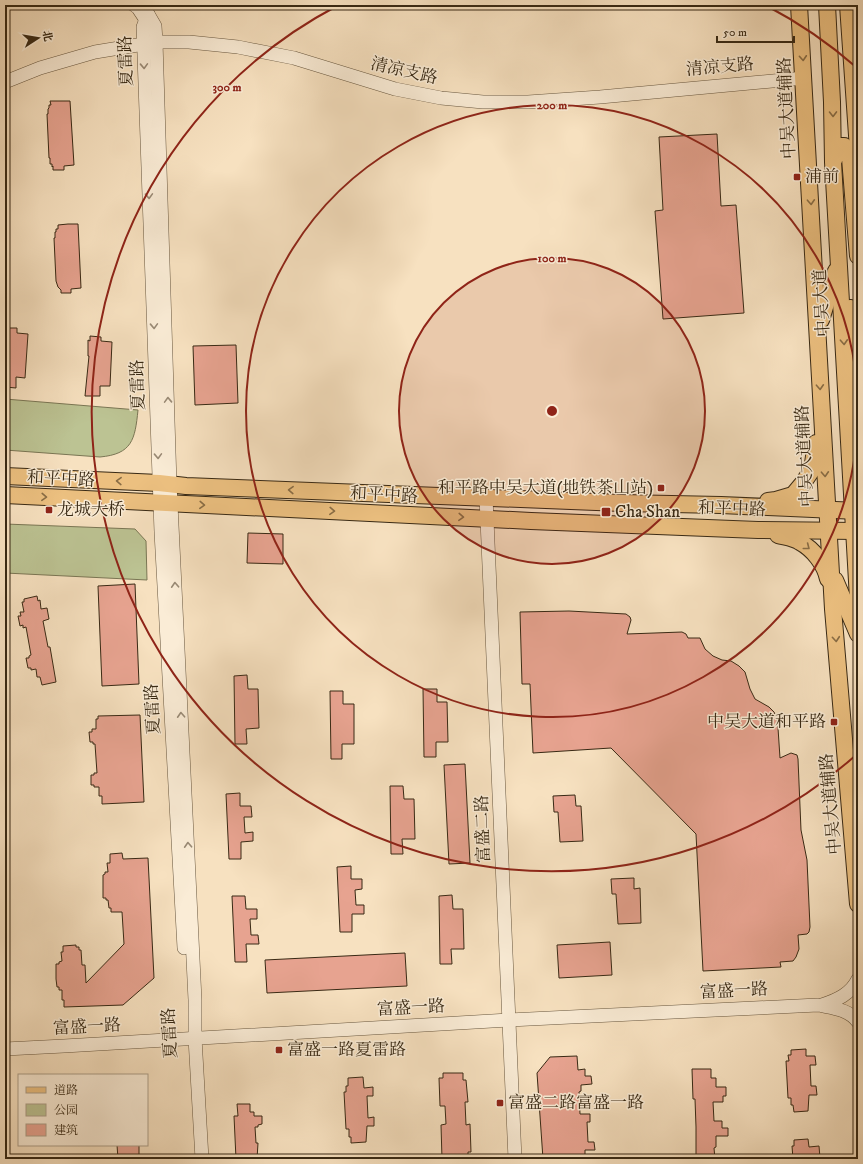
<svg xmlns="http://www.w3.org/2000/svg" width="863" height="1164" font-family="'IM FELL DW Pica','Noto Serif SC',serif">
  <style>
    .green { fill: #bcc393; stroke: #7a7654 }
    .building { fill: #e7a390; stroke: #382914 }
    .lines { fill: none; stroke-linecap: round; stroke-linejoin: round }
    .minor-casing { stroke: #68573f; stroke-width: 14 }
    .major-casing { stroke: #382914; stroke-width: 18 }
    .minor { stroke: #faecd6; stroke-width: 13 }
    .major { stroke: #ecc080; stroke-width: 16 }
    .oneway { stroke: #896d45 }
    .oneway2 { stroke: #998a75 }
    .ring { fill: none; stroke: #8f2418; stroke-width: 2 }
    .poi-dot { fill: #8f2418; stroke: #faecd6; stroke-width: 1.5 }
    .labels { text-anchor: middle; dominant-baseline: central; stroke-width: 3; stroke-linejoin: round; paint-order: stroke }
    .street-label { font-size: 17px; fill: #382914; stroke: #faecd6 }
    .poi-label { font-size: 17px; fill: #382914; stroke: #faecd6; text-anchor: start }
    .centre { fill: #8f2418; stroke: #faecd6; stroke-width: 2 }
    .ring-label { font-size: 12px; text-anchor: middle; font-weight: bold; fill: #8f2418; stroke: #faecd6; stroke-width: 3; stroke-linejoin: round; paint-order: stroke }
  </style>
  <rect width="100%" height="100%" fill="#f7e1c0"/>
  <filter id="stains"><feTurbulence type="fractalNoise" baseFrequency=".005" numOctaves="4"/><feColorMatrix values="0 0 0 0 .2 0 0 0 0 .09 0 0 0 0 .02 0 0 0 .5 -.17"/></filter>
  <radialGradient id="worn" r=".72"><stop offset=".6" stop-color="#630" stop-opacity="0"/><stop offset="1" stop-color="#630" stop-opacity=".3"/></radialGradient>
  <g class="green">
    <path d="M5 399 138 410C135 440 132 454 100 457L5 450Z"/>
    <path d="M5 524 135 529 146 541 147 580 5 573Z"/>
  </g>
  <g class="building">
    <path d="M50 101H70L74 165 64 166V170H53V166L52 167V164H50V158H49L47 114H48V109L49 108V105H51Z"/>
    <path d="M717 134 721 206 736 205 744 313 663 319 655 211 663 210 659 137Z"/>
    <path d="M68 224H78L81 288 71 289V293H61V290L58 287 56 281 54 238H55V232H56V229H58V225Z"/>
    <path d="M6 328H17V333L28 334 25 378 16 377V388L5 387V332H6Z"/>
    <path d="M90 336 101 337V341L112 342 110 386H100V396H85L89 356H88V340L90 341Z"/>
    <path d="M236 345 238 403 195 405 193 346Z"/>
    <path d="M248 533 283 534V564L247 563Z"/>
    <path d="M135 584 139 684 102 686 98 586Z"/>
    <path d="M37 596 38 601 40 600 41 609 47 608 49 619 43 621 48 647H50L56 682 42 685 40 677H37L36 669 31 670V668H28L26 658H29V656L31 655 26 627 23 628V625L20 626 18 616H21L20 612H24L22 602H24V599Z"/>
    <path d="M569 611 626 614 630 617 631 620 627 634 682 632 686 634 688 638H700L705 649 713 656 722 660 731 661 739 666 745 672 750 689 755 699 769 707 774 712 777 719 778 728 780 758 791 753 797 755 798 759 801 830 807 860 810 927 809 932 807 934 798 935 799 949 796 957 793 961 780 962 781 967 703 971 696 834 611 748 533 753 530 684H522L520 612Z"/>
    <path d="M247 675 248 689H258L259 728 246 729 247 744H235L234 676Z"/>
    <path d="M423 689H437V702H447L448 742H436V757H424Z"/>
    <path d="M330 691H343V704H354V744H342V759H331Z"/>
    <path d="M140 715 144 802 102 804V796H99V787H94V785H91V775H94V773H97L95 744H93V742H90L89 732H92V729H96V719H98V716Z"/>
    <path d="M465 764 470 863 449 864 444 765Z"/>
    <path d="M390 786H403L404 799H414L415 839H402L403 854H391Z"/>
    <path d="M240 793V806H251L252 817H244L245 833 253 832V841L241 842V859H229L226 794Z"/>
    <path d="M575 795 576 806H581L583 841 560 842 558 812H554L553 796Z"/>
    <path d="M122 853 123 859 148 858 154 978 123 1005 64 1007V1000H62V990H59V987H57L56 979V964H59V962L62 961 61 952H63V946L76 945V947H79V950H81L82 965H85L86 983 124 944 122 912H111V908H109L108 900H106V898H103V875L105 874V872H108L107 863H110V854Z"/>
    <path d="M351 866V879H362V889L355 890 356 905H364V914H352V932H340L337 867Z"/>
    <path d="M634 878V889L640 888 641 923 618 924 616 894H612L611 879Z"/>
    <path d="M452 895 453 909H463L464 949H451L452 964H440L439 896Z"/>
    <path d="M232 896H245L246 909H257V919H250L251 935H258L259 944H246L247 962H235Z"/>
    <path d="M610 942 612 975 559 978 557 945Z"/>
    <path d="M405 953 407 986 267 993 265 960Z"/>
    <path d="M806 1049V1056H815L816 1065H810L811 1086H816L817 1095H809L808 1111 794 1112 793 1105H791V1098H788L786 1061H789L788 1055H791V1050Z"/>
    <path d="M577 1056 578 1070 585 1069V1076H591L592 1084 581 1085V1091L579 1092 580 1114H590V1122H587L588 1142H594L595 1150H585V1159H543L537 1073 550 1057Z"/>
    <path d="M692 1069H711V1078H716V1087H726V1096H723V1102H713L714 1121H722V1128H728V1136H716V1147L714 1148 715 1159H696V1127L695 1099H693Z"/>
    <path d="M443 1073H463V1080H466L468 1102H465L466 1125 470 1124 471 1152H468V1159H442L441 1125 446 1124 445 1106H440L439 1078H443Z"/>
    <path d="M363 1077 364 1088 373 1087V1096H367L368 1118 374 1117V1126H367L366 1142 351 1143V1137H349V1129H346L344 1092H346V1086H348V1078Z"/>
    <path d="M237 1104H250V1112H254V1116H262V1124L258 1125V1127H255L256 1143H258L257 1159H236L234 1116H238Z"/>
    <path d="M808 1139 809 1147 819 1146 820 1158 793 1159 792 1146H794V1140Z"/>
    <path d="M117 1145H139V1159H118Z"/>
  </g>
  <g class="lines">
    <defs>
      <g id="minor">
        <path d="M134 5 138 8 146 20"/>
        <path d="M148 14 155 26 156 42 170 484 195 1000V1038L202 1159"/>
        <path d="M148 14 143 27 161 532 184 948"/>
        <path d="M5 82 40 68 95 52 156 42H189L238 47 294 58 395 89 441 98 483 102H528L600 97 804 78"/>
        <path d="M486 497 515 1159"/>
        <path d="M822 1005C837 1000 851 994 858 979"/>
        <path d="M5 1049 64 1046 509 1020 818 1005C832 1008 849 1009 858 1022"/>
      </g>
      <g id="major">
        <path d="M799 5 833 609 858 904"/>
        <path d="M827 5 832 102 833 162 858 599"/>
        <path d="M848 5 858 150"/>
        <path d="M834 160 838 146H844L850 158 858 256"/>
        <path d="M851 308 856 338 858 404"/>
        <path d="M821 320 836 271"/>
        <path d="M5 476 159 483 186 486 622 503 721 505 858 511"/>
        <path d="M5 495 531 521 758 530 858 531"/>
        <path d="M768 501 776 500 793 495 803 483 812 470 816 443"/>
        <path d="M778 535C785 537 794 538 800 542 813 549 825 564 828 579"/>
        <path d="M835 580 858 634"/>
      </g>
    </defs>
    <use href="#minor" class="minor-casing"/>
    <use href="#major" class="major-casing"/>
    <use href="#minor" class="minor"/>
    <use href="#major" class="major"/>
  </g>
  <defs><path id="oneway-chevron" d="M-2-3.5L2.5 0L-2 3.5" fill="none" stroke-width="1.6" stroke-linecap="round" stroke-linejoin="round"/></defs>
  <g class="oneway">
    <use href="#oneway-chevron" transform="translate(803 58) rotate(86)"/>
    <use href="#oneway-chevron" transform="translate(833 114) rotate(89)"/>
    <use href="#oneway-chevron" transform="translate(811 202) rotate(87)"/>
    <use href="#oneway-chevron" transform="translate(844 342) rotate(87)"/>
    <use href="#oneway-chevron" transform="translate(820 387) rotate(87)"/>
    <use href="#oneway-chevron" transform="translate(825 474) rotate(87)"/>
    <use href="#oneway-chevron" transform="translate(119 481) rotate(-178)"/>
    <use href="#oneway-chevron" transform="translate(291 490) rotate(-178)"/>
    <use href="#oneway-chevron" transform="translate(44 497) rotate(3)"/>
    <use href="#oneway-chevron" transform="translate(202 505) rotate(3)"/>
    <use href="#oneway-chevron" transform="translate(332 511) rotate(3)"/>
    <use href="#oneway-chevron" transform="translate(461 517) rotate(3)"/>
    <use href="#oneway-chevron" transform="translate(807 547) rotate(38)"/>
    <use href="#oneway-chevron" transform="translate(836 639) rotate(85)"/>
  </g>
  <g class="oneway2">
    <use href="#oneway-chevron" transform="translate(144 66) rotate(88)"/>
    <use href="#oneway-chevron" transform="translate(149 196) rotate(88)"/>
    <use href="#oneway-chevron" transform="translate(154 326) rotate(88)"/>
    <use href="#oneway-chevron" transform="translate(168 400) rotate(-92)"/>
    <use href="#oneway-chevron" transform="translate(158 456) rotate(88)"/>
    <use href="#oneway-chevron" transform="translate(175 585) rotate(-93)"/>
    <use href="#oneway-chevron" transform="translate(181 715) rotate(-93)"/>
    <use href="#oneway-chevron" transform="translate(188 845) rotate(-93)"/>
  </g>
  <circle cx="552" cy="411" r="153" fill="#8f2418" fill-opacity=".12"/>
  <g class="ring">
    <circle cx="552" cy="411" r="153"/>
    <path d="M858 414A306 306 0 1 1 858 408"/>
    <path d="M856 755A459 459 0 1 1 337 6M767 6A459 459 0 0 1 856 67"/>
  </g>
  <g class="poi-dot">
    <rect x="793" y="173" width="8" height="8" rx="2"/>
    <rect x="657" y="484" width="8" height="8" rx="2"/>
    <rect x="45" y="506" width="8" height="8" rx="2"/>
    <rect x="601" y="507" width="10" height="10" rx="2"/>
    <rect x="830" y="718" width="8" height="8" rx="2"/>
    <rect x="275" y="1046" width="8" height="8" rx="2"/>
    <rect x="496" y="1099" width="8" height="8" rx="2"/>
  </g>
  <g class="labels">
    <g class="street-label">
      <text transform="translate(126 61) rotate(-92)">夏雷路</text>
      <text transform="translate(720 67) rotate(-5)">清凉支路</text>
      <text transform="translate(404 71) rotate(13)">清凉支路</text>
      <text transform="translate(787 108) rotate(-93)">中吴大道辅路</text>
      <text transform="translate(822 303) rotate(-93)">中吴大道</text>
      <text transform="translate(138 385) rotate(-92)">夏雷路</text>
      <text transform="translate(805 456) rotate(-93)">中吴大道辅路</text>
      <text transform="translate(61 479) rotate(3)">和平中路</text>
      <text transform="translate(384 495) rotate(3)">和平中路</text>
      <text transform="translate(732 509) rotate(2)">和平中路</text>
      <text transform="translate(153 709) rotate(-93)">夏雷路</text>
      <text transform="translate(831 804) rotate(-95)">中吴大道辅路</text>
      <text transform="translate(483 829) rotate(-92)">富盛二路</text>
      <text transform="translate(734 991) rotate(-3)">富盛一路</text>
      <text transform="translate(411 1008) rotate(-3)">富盛一路</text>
      <text transform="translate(87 1027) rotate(-3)">富盛一路</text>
      <text transform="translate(170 1033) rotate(-93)">夏雷路</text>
    </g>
    <g class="poi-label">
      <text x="805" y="177">浦前</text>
      <text x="653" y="488" text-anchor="end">和平路中吴大道(地铁茶山站)</text>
      <text x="57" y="510">龙城大桥</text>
      <text x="615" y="512">Cha Shan</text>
      <text x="826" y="722" text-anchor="end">中吴大道和平路</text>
      <text x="287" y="1050">富盛一路夏雷路</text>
      <text x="508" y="1103">富盛二路富盛一路</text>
    </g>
  </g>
  <circle cx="552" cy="411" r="6" class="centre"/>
  <g class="ring-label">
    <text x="227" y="91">300 m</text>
    <text x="552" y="109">200 m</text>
    <text x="552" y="262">100 m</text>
  </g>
  <rect width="863" height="1164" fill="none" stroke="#f7e1c0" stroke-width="20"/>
  <rect x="6" y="6" width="851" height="1152" fill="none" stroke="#382914" stroke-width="2"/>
  <rect x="10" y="10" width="843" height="1144" fill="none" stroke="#382914"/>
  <rect x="18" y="1074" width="130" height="72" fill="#faecd6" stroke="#ac9e88"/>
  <rect x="26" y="1087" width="20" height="6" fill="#ecc080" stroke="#ac9e88"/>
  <text x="54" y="1094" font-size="12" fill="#382914">道路</text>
  <rect x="26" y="1104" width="20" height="12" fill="#bcc393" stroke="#ac9e88"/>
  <text x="54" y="1114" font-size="12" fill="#382914">公园</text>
  <rect x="26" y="1124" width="20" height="12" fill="#e7a390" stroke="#ac9e88"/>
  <text x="54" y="1134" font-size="12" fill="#382914">建筑</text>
  <g transform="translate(38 38) rotate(78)" stroke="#faecd6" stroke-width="3" paint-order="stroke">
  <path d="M0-3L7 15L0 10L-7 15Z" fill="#382914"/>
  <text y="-6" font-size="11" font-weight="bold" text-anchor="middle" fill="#382914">北</text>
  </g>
  <path d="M717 36v6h77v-6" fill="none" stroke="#382914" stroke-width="2"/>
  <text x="723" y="36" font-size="12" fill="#382914" stroke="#faecd6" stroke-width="3" paint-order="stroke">50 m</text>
  <rect width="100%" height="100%" filter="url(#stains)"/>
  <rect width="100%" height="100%" fill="url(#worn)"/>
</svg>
